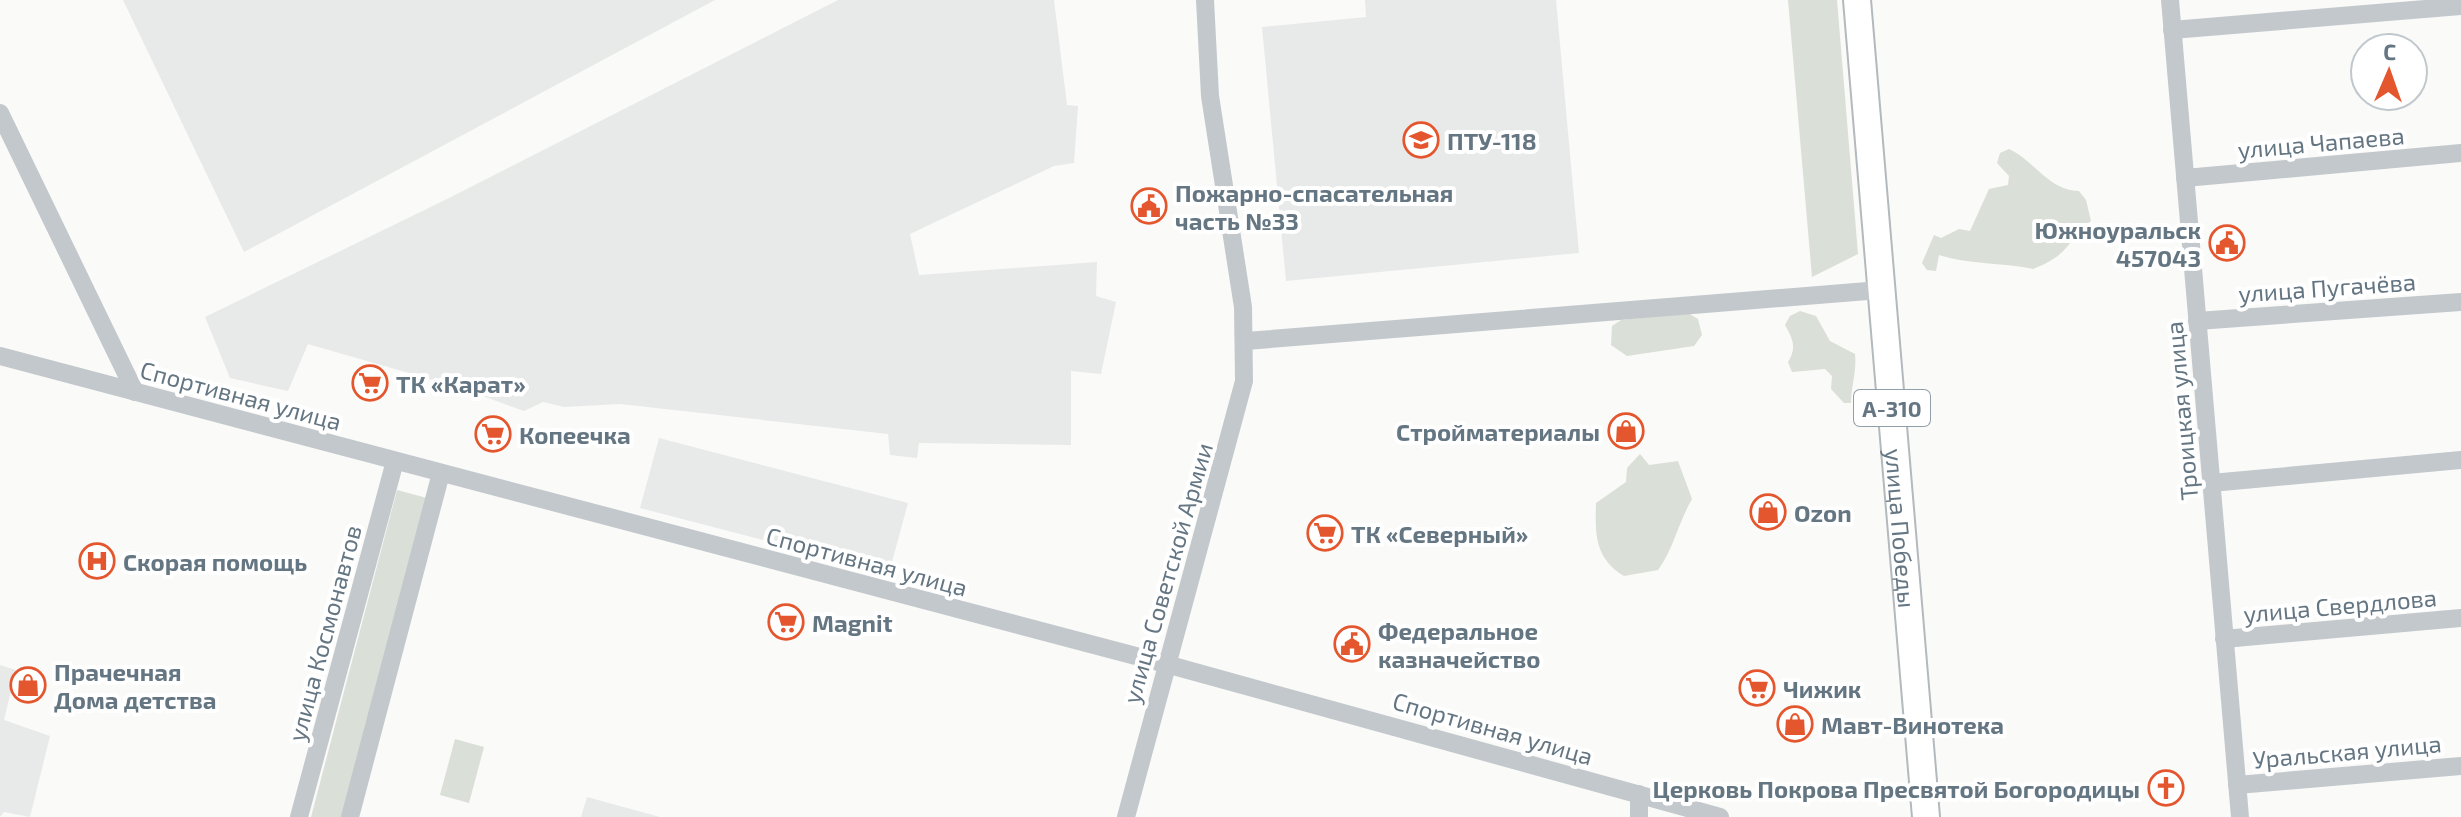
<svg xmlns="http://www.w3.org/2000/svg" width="2461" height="817" font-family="'Exo 2',sans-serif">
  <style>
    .built { fill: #e8e9e9 }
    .green { fill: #dadfd7 }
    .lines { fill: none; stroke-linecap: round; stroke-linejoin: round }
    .highway-casing { stroke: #b4b9bd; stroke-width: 30 }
    .minor { stroke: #c3c8cc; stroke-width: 18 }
    .highway { stroke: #fff; stroke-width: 26 }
    .labels { text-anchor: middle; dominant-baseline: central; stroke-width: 8; stroke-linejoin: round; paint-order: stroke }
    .shield { fill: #fff; stroke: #939fa8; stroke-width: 2 }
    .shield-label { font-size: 22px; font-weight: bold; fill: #657683 }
    .poi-label { font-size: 24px; font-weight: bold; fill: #657683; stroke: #fff; text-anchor: start }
    .street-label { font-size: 24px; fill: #657683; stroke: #fff }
  </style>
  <rect width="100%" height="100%" fill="#fafaf8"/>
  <g class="built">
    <path d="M123 0H715L244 252Z"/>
    <path d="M838 0H1054L1067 105 1078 106 1074 163 1054 166 910 234 919 275 1097 262 1096 296 1116 302 1101 374 1071 371V445L919 443 917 458 890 455 888 434 620 404 564 407 543 402 524 411 461 388 308 344 288 391 230 378 205 317 447 199Z"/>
    <path d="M1365 0H1556L1579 253 1286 281 1262 27 1366 17Z"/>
    <path d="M659 438 908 503 889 573 640 508Z"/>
    <path d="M0 665 16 670 4 720 50 736 30 817 4 812 0 817Z"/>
    <path d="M587 797 660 817H581Z"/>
  </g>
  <g class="green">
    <path d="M1788 0H1837L1858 254 1812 277Z"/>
    <path d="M2009 149C2035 161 2048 190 2079 191L2086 200 2091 221C2065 244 2069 255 2033 269 2000 262 1972 265 1939 255L1936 271 1927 270 1922 263 1934 235 1941 238 1959 229 1970 231 1989 189 2008 185 2009 176 1997 163 2000 153Z"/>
    <path d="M1800 311 1816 316 1830 341 1855 354C1857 371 1851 386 1851 403H1844L1831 389 1832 376 1825 369 1792 372 1788 362C1797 348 1793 339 1785 325L1790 316Z"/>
    <path d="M1688 313 1698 319 1702 335 1694 346 1627 356 1611 345 1612 326 1621 320Z"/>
    <path d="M1640 454 1649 465 1678 461 1692 499C1678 523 1674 548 1658 570L1624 576C1595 558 1595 535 1596 503L1626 482 1627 468Z"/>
    <path d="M397 490 427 498 343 817H311Z"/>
    <path d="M455 739 484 747 469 803 440 795Z"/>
  </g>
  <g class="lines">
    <defs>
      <g id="highway">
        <path id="s1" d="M1857 0 1926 817"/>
      </g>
    </defs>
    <use href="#highway" class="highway-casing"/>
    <g class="minor">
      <path d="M2170 0 2240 817"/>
      <path d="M2172 30 2461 6"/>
      <path d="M0 113 135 392"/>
      <path d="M2185 178 2461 153"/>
      <path d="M2197 321 2461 302"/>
      <path d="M1246 341 1880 290"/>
      <path d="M0 356 1166 664 1720 817"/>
      <path d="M2211 483 2461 460"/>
      <path d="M2224 639 2461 618"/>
      <path d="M2237 785 2461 766"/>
      <path d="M1639 794V817"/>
      <path d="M299 817 395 461"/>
      <path d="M350 817 441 473"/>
      <path d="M1126 817 1244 381 1243 307 1210 96 1205 0"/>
    </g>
    <use href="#highway" class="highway"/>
  </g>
  <defs>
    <symbol id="university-ring" viewBox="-11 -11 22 22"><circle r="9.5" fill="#fff" stroke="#e4572e" stroke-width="1.5"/><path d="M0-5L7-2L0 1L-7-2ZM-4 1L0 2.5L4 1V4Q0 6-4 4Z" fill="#e4572e"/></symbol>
    <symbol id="civic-ring" viewBox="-11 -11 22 22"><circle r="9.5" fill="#fff" stroke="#e4572e" stroke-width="1.5"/><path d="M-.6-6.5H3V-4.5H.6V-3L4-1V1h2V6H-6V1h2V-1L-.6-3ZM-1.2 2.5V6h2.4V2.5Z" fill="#e4572e"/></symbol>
    <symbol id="supermarket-ring" viewBox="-11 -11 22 22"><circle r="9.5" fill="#fff" stroke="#e4572e" stroke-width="1.5"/><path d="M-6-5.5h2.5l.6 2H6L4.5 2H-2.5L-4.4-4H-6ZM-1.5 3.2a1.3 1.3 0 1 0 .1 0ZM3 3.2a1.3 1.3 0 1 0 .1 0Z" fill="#e4572e"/></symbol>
    <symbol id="shop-ring" viewBox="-11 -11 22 22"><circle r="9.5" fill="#fff" stroke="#e4572e" stroke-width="1.5"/><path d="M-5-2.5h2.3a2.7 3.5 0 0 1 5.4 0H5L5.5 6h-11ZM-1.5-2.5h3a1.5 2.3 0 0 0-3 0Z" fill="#e4572e"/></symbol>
    <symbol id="hospital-ring" viewBox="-11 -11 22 22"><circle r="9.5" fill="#fff" stroke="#e4572e" stroke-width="1.5"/><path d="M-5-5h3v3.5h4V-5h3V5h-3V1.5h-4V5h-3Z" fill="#e4572e"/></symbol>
    <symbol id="church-ring" viewBox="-11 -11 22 22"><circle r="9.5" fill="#fff" stroke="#e4572e" stroke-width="1.5"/><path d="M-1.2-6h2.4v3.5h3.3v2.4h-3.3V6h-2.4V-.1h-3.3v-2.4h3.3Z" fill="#e4572e"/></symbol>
  </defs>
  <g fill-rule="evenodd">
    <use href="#university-ring" x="1401" y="120" width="40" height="40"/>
    <use href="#civic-ring" x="1129" y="186" width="40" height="40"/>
    <use href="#civic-ring" x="2207" y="223" width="40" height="40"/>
    <use href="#supermarket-ring" x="350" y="363" width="40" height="40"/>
    <use href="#shop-ring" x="1606" y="411" width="40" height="40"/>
    <use href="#supermarket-ring" x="473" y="414" width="40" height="40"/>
    <use href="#shop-ring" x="1748" y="492" width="40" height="40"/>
    <use href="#supermarket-ring" x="1305" y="513" width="40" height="40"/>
    <use href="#hospital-ring" x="77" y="541" width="40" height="40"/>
    <use href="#supermarket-ring" x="766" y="602" width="40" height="40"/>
    <use href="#civic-ring" x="1332" y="624" width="40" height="40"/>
    <use href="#shop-ring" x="8" y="665" width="40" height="40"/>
    <use href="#supermarket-ring" x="1737" y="668" width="40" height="40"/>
    <use href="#shop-ring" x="1775" y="704" width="40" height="40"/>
    <use href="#church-ring" x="2146" y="768" width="40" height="40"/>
  </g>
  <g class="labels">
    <rect class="shield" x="1854" y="390" width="76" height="36" rx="6"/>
    <g class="shield-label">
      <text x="1892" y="408">А-310</text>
    </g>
    <g class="poi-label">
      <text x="1447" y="140">ПТУ-118</text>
      <text x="1175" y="192">Пожарно-спасательная<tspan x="1175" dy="28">часть №33</tspan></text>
      <text x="2201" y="229" text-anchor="end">Южноуральск<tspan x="2201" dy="28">457043</tspan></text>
      <text x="396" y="383">ТК «Карат»</text>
      <text x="1600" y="431" text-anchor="end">Стройматериалы</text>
      <text x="519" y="434">Копеечка</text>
      <text x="1794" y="512">Ozon</text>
      <text x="1351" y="533">ТК «Северный»</text>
      <text x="123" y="561">Скорая помощь</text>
      <text x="812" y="622">Magnit</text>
      <text x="1378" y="630">Федеральное<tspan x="1378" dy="28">казначейство</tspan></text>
      <text x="54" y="671">Прачечная<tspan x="54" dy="28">Дома детства</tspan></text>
      <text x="1783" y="688">Чижик</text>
      <text x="1821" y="724">Мавт-Винотека</text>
      <text x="2140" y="788" text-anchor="end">Церковь Покрова Пресвятой Богородицы</text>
    </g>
    <g class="street-label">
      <text transform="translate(2321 142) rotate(-5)">улица Чапаева</text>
      <text transform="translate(2327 287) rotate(-4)">улица Пугачёва</text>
      <text transform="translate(241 395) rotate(15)">Спортивная улица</text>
      <text transform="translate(2181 411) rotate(-95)">Троицкая улица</text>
      <text stroke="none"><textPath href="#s1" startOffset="530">улица Победы</textPath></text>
      <text transform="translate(867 561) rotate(15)">Спортивная улица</text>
      <text transform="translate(1167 573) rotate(-74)">улица Советской Армии</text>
      <text transform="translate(2340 605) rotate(-5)">улица Свердлова</text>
      <text transform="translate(324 633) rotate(-75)">улица Космонавтов</text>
      <text transform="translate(1493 728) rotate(16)">Спортивная улица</text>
      <text transform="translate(2347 751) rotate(-5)">Уральская улица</text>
    </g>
  </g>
  <g transform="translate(2389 72) rotate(2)"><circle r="38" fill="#ffffff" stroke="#c1c8cd" stroke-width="2"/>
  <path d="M0-6L14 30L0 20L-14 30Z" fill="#e4572e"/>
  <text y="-12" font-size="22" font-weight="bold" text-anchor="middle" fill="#657683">С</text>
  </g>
</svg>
